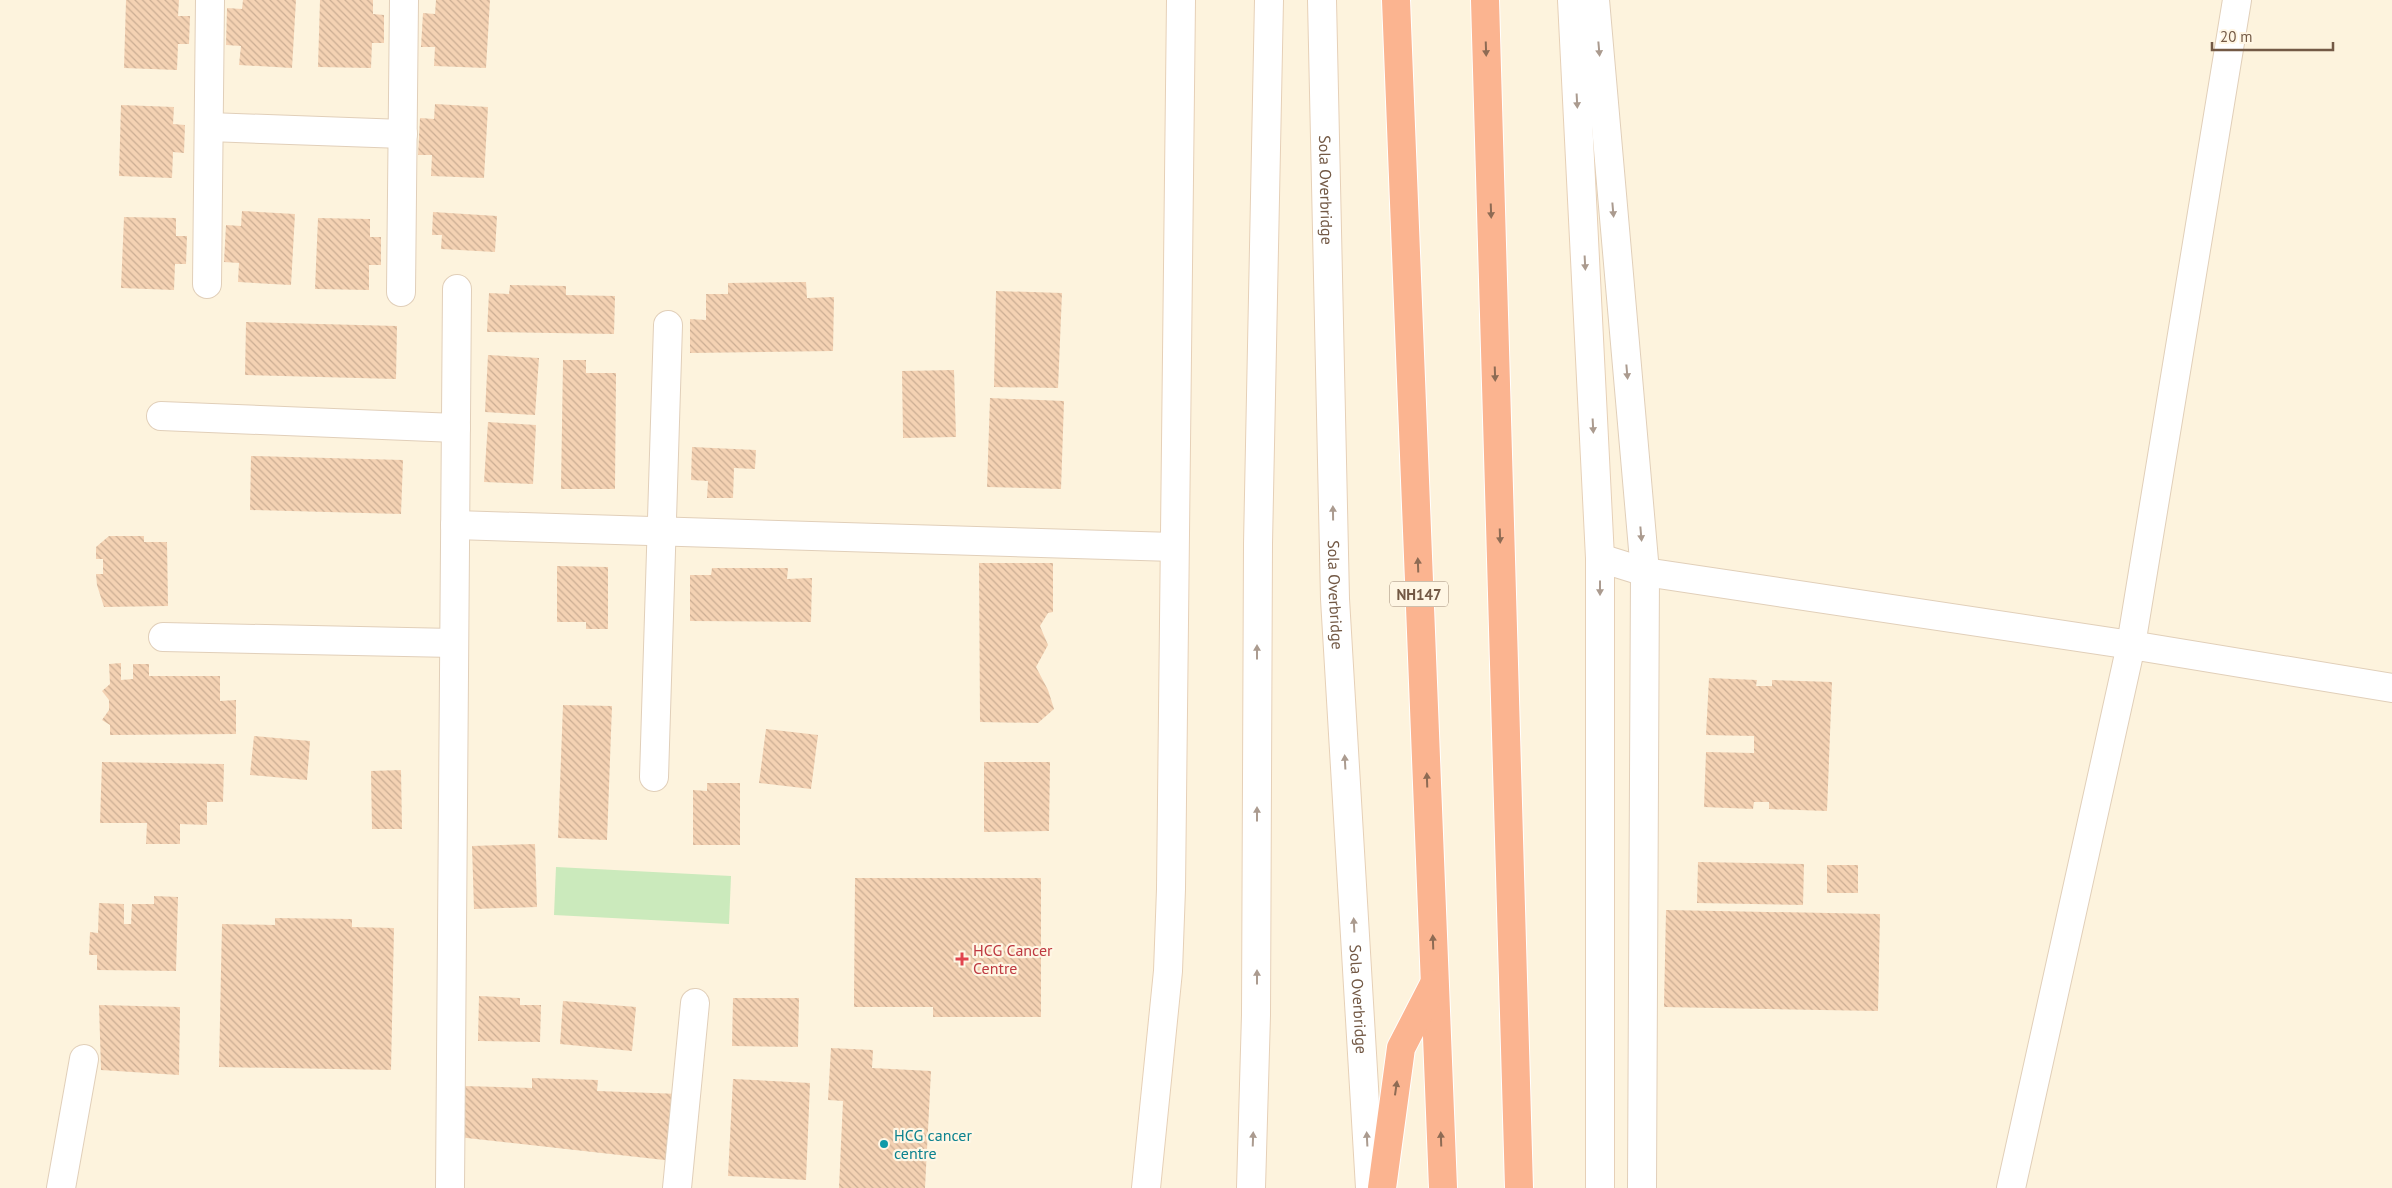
<svg xmlns="http://www.w3.org/2000/svg" width="2392" height="1188" font-family="'PT Sans',sans-serif">
  <style>
    .green { fill: #cbeabc }
    .building { fill: url(#building-back-hatch) }
    .lines { fill: none; stroke-linecap: round; stroke-linejoin: round }
    .street-casing { stroke: #e1cfb9; stroke-width: 30 }
    .secondary-casing { stroke: #e6d0b7; stroke-width: 30 }
    .highway-casing { stroke: #fff; stroke-width: 30 }
    .street { stroke: #fff; stroke-width: 28 }
    .secondary { stroke: #fff; stroke-width: 28 }
    .highway { stroke: #fbb490; stroke-width: 28 }
    .oneway { fill: #8e6b54 }
    .oneway2 { fill: #ab9b8f }
    .health-dot { fill: #e0444e; stroke: #fff6e4; stroke-width: 2 }
    .culture-dot { fill: #0f9aa8; stroke: #fff6e4; stroke-width: 2 }
    .labels { text-anchor: middle; dominant-baseline: central; stroke-width: 4.5; stroke-linejoin: round; paint-order: stroke }
    .shield { fill: #fff6e4; stroke: #9d8875; stroke-width: 1 }
    .shield-label { font-size: 15px; font-weight: bold; fill: #735945 }
    .street-label { font-size: 16px; fill: #735945; stroke: #fff6e4 }
    .health-label { font-size: 16px; fill: #be3a42; stroke: #fff6e4; text-anchor: start }
    .culture-label { font-size: 16px; fill: #0d838f; stroke: #fff6e4; text-anchor: start }
  </style>
  <defs>
    <pattern id="building-back-hatch" width="6" height="6" patternUnits="userSpaceOnUse" patternTransform="scale(1.25)"><rect width="6" height="6" fill="#f4d2b3"/><path d="M-1 5l2 2M0 0l6 6M5-1l2 2" fill="none" stroke="#caad93"/></pattern>
  </defs>
  <rect width="100%" height="100%" fill="#fdf3dd"/>
  <path class="green" d="M556 867 731 876 729 924 554 915Z"/>
  <g class="building">
    <path d="M126 0H179L178 16H190L189 44H178L177 70 124 68Z"/>
    <path d="M243 0H296L292 68 239 65 241 46 226 45 227 8 242 9Z"/>
    <path d="M320 0H373V14L384 15V43H372L371 68 318 67Z"/>
    <path d="M436 0H490L486 68 434 66 435 47H421L423 13 435 14Z"/>
    <path d="M435 104 488 107 484 178 431 176 432 155H418L420 118 434 119Z"/>
    <path d="M121 105 174 107 173 124 185 125 184 153 173 152 172 178 119 176Z"/>
    <path d="M242 211 295 214 291 285 238 282 239 263 224 262 226 225 241 226Z"/>
    <path d="M433 212 497 216 495 252 441 249 442 235H432Z"/>
    <path d="M124 217 176 218V236H187L186 264H175L174 290 121 288Z"/>
    <path d="M318 218 370 219V237H381V265H369V290L315 289Z"/>
    <path d="M806 282 807 298 834 297 833 351 690 353V319L706 320V294H728V283Z"/>
    <path d="M510 285 566 286V295L615 296 614 334 487 332 489 293 509 294Z"/>
    <path d="M996 291 1062 293 1058 388 994 387Z"/>
    <path d="M246 322 397 326 396 379 245 375Z"/>
    <path d="M488 355 539 358 535 415 485 412Z"/>
    <path d="M563 360H586V373H616L615 489H561Z"/>
    <path d="M954 370 956 437 903 438 902 371Z"/>
    <path d="M990 398 1064 401 1061 489 987 487Z"/>
    <path d="M488 422 536 425 533 484 484 482Z"/>
    <path d="M692 447 756 450 755 469 734 468 733 498H707L708 481 691 480Z"/>
    <path d="M251 456 403 460 401 514 250 510Z"/>
    <path d="M109 536H144V542H167L168 606 104 607 97 585 96 574H103V559H96V547Z"/>
    <path d="M979 563H1053V612L1048 613 1040 626 1048 645 1036 667 1048 690 1054 709 1038 723 980 722Z"/>
    <path d="M557 566 608 567V629H586V622H557Z"/>
    <path d="M712 568H788L787 579 812 578 811 622 690 621V575H711Z"/>
    <path d="M121 663V680L133 679V664H149V676H220V701L236 700V734L110 735V725L102 720 109 710V700L102 691 110 684 109 664Z"/>
    <path d="M1709 678 1757 680 1756 686H1772V680L1832 682 1827 811 1769 809V802H1754L1753 809 1704 807 1706 752 1754 753V736L1706 735Z"/>
    <path d="M563 705 612 706 607 840 558 838Z"/>
    <path d="M766 729 818 735 811 789 759 783Z"/>
    <path d="M254 736 310 741 307 780 250 775Z"/>
    <path d="M102 762 224 764 223 802H207V825L180 824V844H146L147 823H100Z"/>
    <path d="M984 762H1050L1049 831 984 832Z"/>
    <path d="M401 770 402 829H372L371 771Z"/>
    <path d="M707 783H740V845H693V790L707 791Z"/>
    <path d="M535 844 537 907 474 909 472 846Z"/>
    <path d="M1698 862 1804 864 1803 905 1697 903Z"/>
    <rect x="1827" y="865" width="31" height="28"/>
    <path d="M855 878H1041V1017H933V1007H854Z"/>
    <path d="M154 896 178 897 176 971 97 970V955H89L90 932 98 933 99 903 124 904V924H131L132 904H154Z"/>
    <path d="M1666 910 1880 914 1878 1011 1664 1007Z"/>
    <path d="M275 918 352 919V927L394 928 391 1070 219 1067 222 924 275 925Z"/>
    <path d="M479 996 520 998V1005H541L540 1042 478 1041Z"/>
    <path d="M733 998H799L798 1047 732 1046Z"/>
    <path d="M563 1001 636 1007 632 1051 560 1044Z"/>
    <path d="M99 1005 180 1007 179 1075 101 1070Z"/>
    <path d="M831 1048 873 1050 872 1068 931 1071 925 1188H839L843 1101 828 1100Z"/>
    <path d="M532 1078 598 1080 597 1091 681 1094 673 1161 458 1137 462 1086 532 1088Z"/>
    <path d="M733 1079 810 1083 806 1180 728 1176Z"/>
  </g>
  <g class="lines">
    <defs>
      <g id="street">
        <path d="M1595 0 1645 572 1642 1188"/>
        <path d="M209 127 403 134"/>
        <path d="M207 284 210 0"/>
        <path d="M401 292 404 0"/>
        <path d="M161 416 456 428"/>
        <path d="M455 525 1174 547"/>
        <path d="M1600 558 1645 572 2131 645 2392 688"/>
        <path d="M163 637 454 643"/>
        <path d="M654 777 668 325"/>
        <path d="M61 1188 84 1059"/>
        <path d="M450 1188 457 289"/>
        <path d="M677 1188 695 1003"/>
        <path d="M2011 1188 2131 645 2237 0"/>
      </g>
      <g id="secondary">
        <path id="s1" d="M1322 0 1335 599 1370 1188"/>
        <path d="M1572 0 1600 558V1188"/>
        <path d="M1146 1188 1168 971 1171 889 1181 0"/>
        <path d="M1251 1188 1256 1015 1258 544 1269 0"/>
      </g>
      <g id="highway">
        <path d="M1396 0 1443 1188"/>
        <path d="M1485 0 1519 1188"/>
        <path d="M1382 1188 1401 1048 1434 984"/>
      </g>
    </defs>
    <use href="#street" class="street-casing"/>
    <use href="#secondary" class="secondary-casing"/>
    <use href="#highway" class="highway-casing"/>
    <use href="#street" class="street"/>
    <use href="#secondary" class="secondary"/>
    <use href="#highway" class="highway"/>
  </g>
  <defs><path id="oneway-solid" d="M-6-.8H1V-3.2L6.5 0L1 3.2V.8H-6Z" transform="scale(1.25)"/></defs>
  <g class="oneway">
    <use href="#oneway-solid" transform="translate(1486 49) rotate(88)"/>
    <use href="#oneway-solid" transform="translate(1491 211) rotate(88)"/>
    <use href="#oneway-solid" transform="translate(1495 374) rotate(88)"/>
    <use href="#oneway-solid" transform="translate(1500 536) rotate(88)"/>
    <use href="#oneway-solid" transform="translate(1418 565) rotate(-92)"/>
    <use href="#oneway-solid" transform="translate(1427 780) rotate(-92)"/>
    <use href="#oneway-solid" transform="translate(1433 942) rotate(-92)"/>
    <use href="#oneway-solid" transform="translate(1396 1088) rotate(-82)"/>
    <use href="#oneway-solid" transform="translate(1441 1139) rotate(-92)"/>
  </g>
  <g class="oneway2">
    <use href="#oneway-solid" transform="translate(1599 49) rotate(85)"/>
    <use href="#oneway-solid" transform="translate(1577 101) rotate(87)"/>
    <use href="#oneway-solid" transform="translate(1613 210) rotate(85)"/>
    <use href="#oneway-solid" transform="translate(1585 263) rotate(87)"/>
    <use href="#oneway-solid" transform="translate(1627 372) rotate(85)"/>
    <use href="#oneway-solid" transform="translate(1593 426) rotate(87)"/>
    <use href="#oneway-solid" transform="translate(1333 513) rotate(-91)"/>
    <use href="#oneway-solid" transform="translate(1641 534) rotate(85)"/>
    <use href="#oneway-solid" transform="translate(1600 588) rotate(90)"/>
    <use href="#oneway-solid" transform="translate(1257 652) rotate(-90)"/>
    <use href="#oneway-solid" transform="translate(1345 762) rotate(-93)"/>
    <use href="#oneway-solid" transform="translate(1257 814) rotate(-90)"/>
    <use href="#oneway-solid" transform="translate(1354 925) rotate(-93)"/>
    <use href="#oneway-solid" transform="translate(1257 977) rotate(-90)"/>
    <use href="#oneway-solid" transform="translate(1253 1139) rotate(-88)"/>
    <use href="#oneway-solid" transform="translate(1367 1139) rotate(-93)"/>
  </g>
  <path class="health-dot" d="M959.5 951.5h5v5h5v5h-5v5h-5v-5h-5v-5h5z"/>
  <circle class="culture-dot" cx="884" cy="1144" r="5"/>
  <g class="labels">
    <rect class="shield" x="1390" y="581.5" width="58" height="25" rx="4"/>
    <g class="shield-label">
      <text x="1419" y="594">NH147</text>
    </g>
    <g class="street-label">
      <text stroke="none"><textPath href="#s1" startOffset="190">Sola Overbridge</textPath></text>
      <text stroke="none"><textPath href="#s1" startOffset="595">Sola Overbridge</textPath></text>
      <text stroke="none"><textPath href="#s1" startOffset="1000">Sola Overbridge</textPath></text>
    </g>
    <g class="health-label">
      <text x="973" y="950">HCG Cancer<tspan x="973" dy="18">Centre</tspan></text>
    </g>
    <g class="culture-label">
      <text x="894" y="1135">HCG cancer<tspan x="894" dy="18">centre</tspan></text>
    </g>
  </g>
  <path d="M2212 42v8h121v-8" fill="none" stroke="#735945" stroke-width="2.5"/>
  <text x="2220" y="42" font-size="15" fill="#735945" stroke="#fff6e4" stroke-width="4" paint-order="stroke">20 m</text>
</svg>
